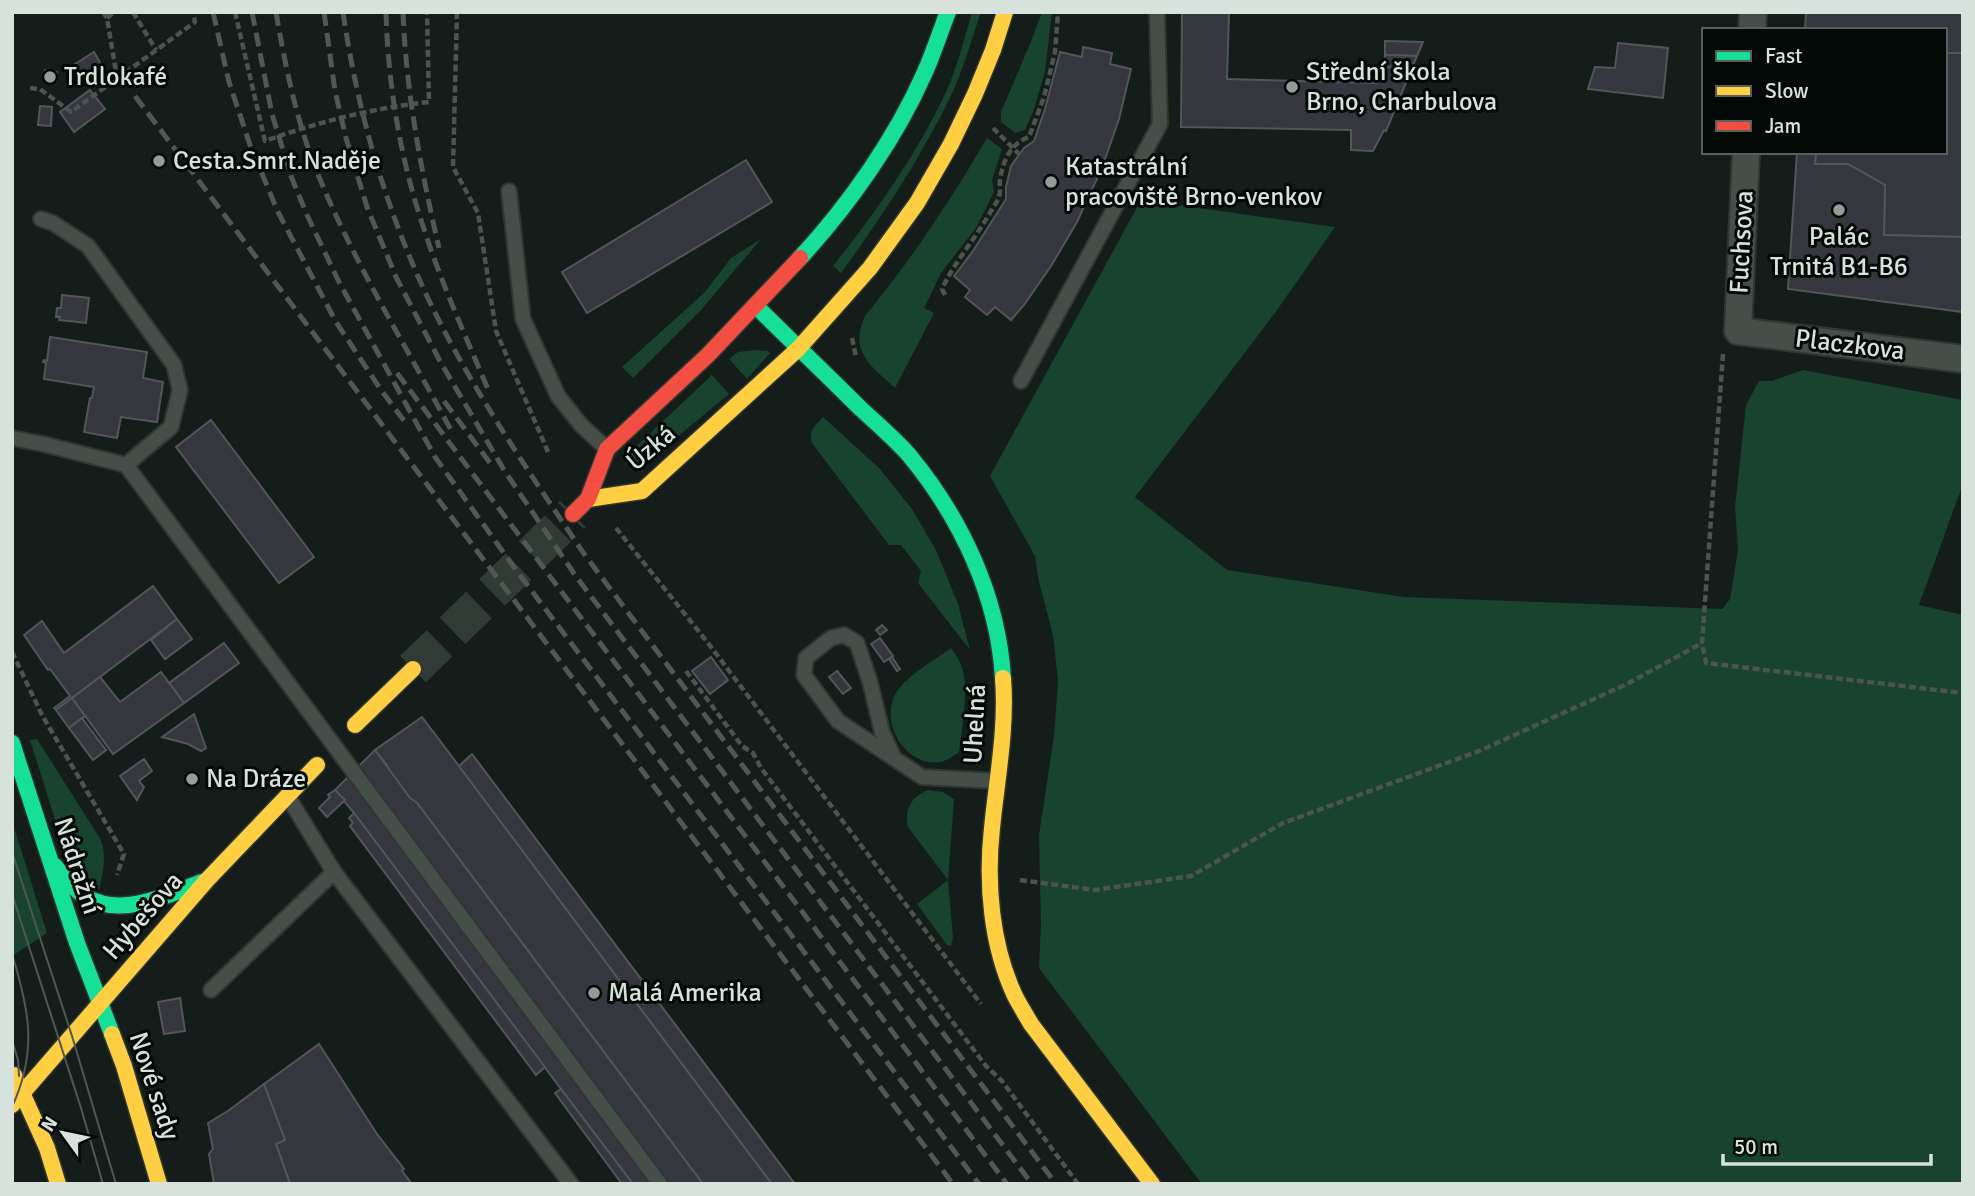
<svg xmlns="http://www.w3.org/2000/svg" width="1975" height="1196" font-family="Signika,sans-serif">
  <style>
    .green { fill: #17432f }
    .building { fill: #35363e; stroke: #535658; stroke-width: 2 }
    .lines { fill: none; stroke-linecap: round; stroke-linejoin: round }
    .secondary-tunnel { stroke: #313b36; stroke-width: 37; stroke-dasharray: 37 18; stroke-linecap: butt }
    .lane-casing { stroke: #303733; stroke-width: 18 }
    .street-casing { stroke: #303733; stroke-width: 30 }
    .fast-casing { stroke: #303733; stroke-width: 19 }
    .slow-casing { stroke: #303733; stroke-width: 19 }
    .jam-casing { stroke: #303733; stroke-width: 19 }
    .path { stroke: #4d534f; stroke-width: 4.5; stroke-dasharray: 7 3.5; stroke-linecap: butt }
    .lane { stroke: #464e4a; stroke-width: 14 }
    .street { stroke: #464e4a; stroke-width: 26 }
    .fast { stroke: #16e098; stroke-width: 16 }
    .slow { stroke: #ffcf43; stroke-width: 16 }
    .jam { stroke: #f24e42; stroke-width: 16 }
    .tram { stroke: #505854; stroke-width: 2 }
    .rail { stroke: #505854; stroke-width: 5; stroke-dasharray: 14 7; stroke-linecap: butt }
    .lane-bridge-casing { stroke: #303733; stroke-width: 18; stroke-linecap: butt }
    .lane-bridge { stroke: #464e4a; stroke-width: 14 }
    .poi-dot { fill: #939d98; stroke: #030906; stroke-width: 2.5 }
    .labels { text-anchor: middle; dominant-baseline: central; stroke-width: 6; stroke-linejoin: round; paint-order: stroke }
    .poi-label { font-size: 26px; fill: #d7e2dc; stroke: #030906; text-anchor: start }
    .street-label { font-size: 26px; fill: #d7e2dc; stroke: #030906 }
  </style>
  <rect width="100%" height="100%" fill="#141d19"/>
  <g class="green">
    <path d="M972 12H981C971 41 963 71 950 98 919 160 882 217 841 273L833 266C875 213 916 156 945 94 957 69 964 39 972 12Z"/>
    <path d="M1042 12H1052L1045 72 1033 112 1025 130 1015 133 1001 122V112L1032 39Z"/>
    <path d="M987 138 1002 149 992 180 994 192 976 228 941 273 924 308 934 313 895 388C870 365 849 352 865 316 911 260 951 200 987 138Z"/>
    <path d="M1141 200 1335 227 1275 313 1135 497 1227 570 1404 597 1722 609 1730 599 1738 550 1735 507 1746 405 1759 381H1772L1803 370 1963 400V484L1919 605 1963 615V1184H1202L1039 968 1041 925 1039 835 1054 736 1058 681 1053 635 1038 578 1035 556 990 476Z"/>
    <path d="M761 239 701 310 633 378 622 367 705 292 731 258Z"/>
    <path d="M755 350 768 351 770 353 747 379 729 359 738 352Z"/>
    <path d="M712 375 729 394 647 462 634 466 626 464 625 457Z"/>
    <path d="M823 417 879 468 912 509 936 550 958 604 970 650 918 583 921 571 901 545H889L812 443C808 431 815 426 823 417Z"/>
    <path d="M951 648C955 654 960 660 962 668 969 689 962 729 959 752 953 756 947 761 940 762 905 767 879 722 896 693 906 676 935 660 951 648Z"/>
    <path d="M37 739 101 840C107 857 103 872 99 890L65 851 30 740Z"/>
    <path d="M928 790 943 792 954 799 948 880 953 937 951 946 947 945 917 904 948 880 908 827C904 809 911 797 928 790Z"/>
    <path d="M12 821 47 933 12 956Z"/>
  </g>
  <g class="building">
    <path d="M1182 12H1229L1227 79 1377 83 1378 67 1412 68 1386 131 1384 130 1373 151 1351 150V130L1181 127Z"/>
    <path d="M1806 12H1963V53H1945V30H1805Z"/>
    <path d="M1385 41 1423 42 1417 56 1385 55Z"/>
    <path d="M1618 43 1668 48 1663 98 1588 89 1595 67 1615 68Z"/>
    <path d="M1083 47 1112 53 1110 64 1131 69 1119 119 1102 168 1077 222 1051 266 1024 305 1011 320 995 307 987 315 965 297 970 290 954 276 973 251 1006 199V187L1011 166 1024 148 1034 141 1045 109 1060 52 1082 57Z"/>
    <path d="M94 52 103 68 81 82 72 66Z"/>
    <path d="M1945 53H1963V237L1884 235 1885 185 1848 164H1815L1816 152H1945Z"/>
    <path d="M1385 55 1417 56 1412 68 1384 67Z"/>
    <path d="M45 70 57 72 56 81 44 79Z"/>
    <path d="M90 90 105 109 74 132 60 112Z"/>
    <path d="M40 106 52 107 51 126 38 125Z"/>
    <path d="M1797 152H1816L1815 164H1848L1885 185 1884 235 1963 237V312L1788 289Z"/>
    <path d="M746 160 772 202 587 313 562 272Z"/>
    <path d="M62 295 89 298 86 323 59 320 60 317H56L57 308H61Z"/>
    <path d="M50 337 147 352 143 378 163 382 157 422 121 417 117 438 84 432 90 398H92L94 387 44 379 46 363 43 362 44 360 47 361Z"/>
    <path d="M211 420 314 557 279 583 176 447Z"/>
    <path d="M153 586 177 619 56 710 54 708 70 696 50 669 48 670 24 635 42 621 64 653Z"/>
    <path d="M177 619 192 639 165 659 151 640Z"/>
    <path d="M882 625 887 630 880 635 876 630Z"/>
    <path d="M880 638 893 656 884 662 871 644Z"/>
    <path d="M224 643 239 663 184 703 169 683Z"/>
    <path d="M711 657 728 680 710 694 692 671Z"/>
    <path d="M892 657 900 669 897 671 889 659Z"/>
    <path d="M837 671 851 688 843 694 829 677Z"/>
    <path d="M161 672 184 703 113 754 72 698 100 677 120 702Z"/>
    <path d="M72 698 85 716 69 728 56 710Z"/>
    <path d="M194 714 206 748 201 751 188 744 162 737Z"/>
    <path d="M422 717 459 766 772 1184H703L417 803 410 798 386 766 387 765 375 750Z"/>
    <path d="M82 718 106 750 93 760 69 728Z"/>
    <path d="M375 750 410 798 417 803 703 1184H633L561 1089 354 813 335 790Z"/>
    <path d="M472 754 795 1184H772L459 766Z"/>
    <path d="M144 759 152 771 139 781 144 787 137 800 120 776Z"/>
    <path d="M335 790 345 800 327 817 319 808 330 797 328 795Z"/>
    <path d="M354 813 545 1067 536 1075 350 826 353 823 349 818Z"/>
    <path d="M180 998 185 1031 164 1034 158 1002Z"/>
    <path d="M319 1044 377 1134 404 1169 402 1171 412 1184H290L276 1144 285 1140 264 1084Z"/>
    <path d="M264 1084 285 1140 276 1144 290 1184H214L209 1154 213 1149 208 1123 228 1111Z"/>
    <path d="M561 1089 633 1184H622L555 1093Z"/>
  </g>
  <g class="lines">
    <path class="secondary-tunnel" d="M413 669 573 514"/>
    <defs>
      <g id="lane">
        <path d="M509 191 523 319 558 396 581 425 607 449"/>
        <path d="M41 219 53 223 88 246 174 365 180 390 171 427 126 465"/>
        <path d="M1021 381 1160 124 1157 12"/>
        <path d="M12 438 43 444 126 465 316 721"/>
        <path d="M894 758 882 732 870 682 857 643 844 635 831 638 806 658 804 675 838 721 922 777 997 781"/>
        <path d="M353 771 660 1184"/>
        <path d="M288 797 334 872 571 1184"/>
        <path d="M211 990 334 872"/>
      </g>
      <g id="street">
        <path d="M1752 30 1753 12"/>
        <path d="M1746 152 1738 331 1963 359"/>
      </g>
      <g id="fast">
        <path d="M800 258C849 205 896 138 925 72 934 52 940 32 948 12"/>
        <path d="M756 306C790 340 825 373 859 407 876 423 894 438 909 455 961 518 998 596 1003 678"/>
        <path d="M12 743 77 943 112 1034"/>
        <path d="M55 866C64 878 73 889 86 897 122 918 168 895 202 882"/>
      </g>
      <g id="slow">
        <path d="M588 499 642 491 798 349 870 268 917 203 951 144 975 94 993 50 1005 12"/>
        <path d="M1003 678C1007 728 997 778 992 828 986 883 991 945 1015 996 1020 1006 1026 1015 1031 1024L1152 1184"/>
        <path d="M355 725 413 669"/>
        <path d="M112 1034 124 1066 159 1184"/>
        <path d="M14 1075 47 1148 58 1184"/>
        <path d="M12 1105 207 880 317 765"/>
      </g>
      <path id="jam" d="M573 514 588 499 607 449 708 355 800 258"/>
    </defs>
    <use href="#lane" class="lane-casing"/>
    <use href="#street" class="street-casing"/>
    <use href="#fast" class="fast-casing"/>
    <use href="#slow" class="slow-casing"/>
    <use href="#jam" class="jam-casing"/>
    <g class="path">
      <path d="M103 12 107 18 117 78"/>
      <path d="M133 12 156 50"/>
      <path d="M235 12 265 141C318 122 373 108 429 102L427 12"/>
      <path d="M457 12 453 167 478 213 496 331 548 452"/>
      <path d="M107 18 114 12"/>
      <path d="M30 88 40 89 71 112 195 22 193 12"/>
      <path d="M993 128 1019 154"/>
      <path d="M945 295 942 289C955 261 976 238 991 211 994 206 998 201 999 196 1001 191 999 185 1000 180 1003 161 1010 144 1029 137L1044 97 1055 52 1058 12"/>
      <path d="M852 338 856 357"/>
      <path d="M1723 354 1702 643 1706 663 1963 693"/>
      <path d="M616 528 708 643 981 1004"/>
      <path d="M12 652 42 715 124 854 117 875"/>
      <path d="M686 671 742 746 753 753 761 768 986 1066 1002 1081 1078 1184"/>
      <path d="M1020 880 1095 890 1191 876 1283 823 1479 751 1627 684 1702 643"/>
    </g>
    <use href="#lane" class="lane"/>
    <use href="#street" class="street"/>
    <use href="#fast" class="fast"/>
    <use href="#slow" class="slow"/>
    <use href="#jam" class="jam"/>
    <g class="tram">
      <path d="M12 852 72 1036 116 1184"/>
      <path d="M12 894 81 1108 103 1184"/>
      <path d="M12 954C29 1009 38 1051 12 1107"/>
      <path d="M12 1010 13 1049"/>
      <path d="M12 1040 18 1060 19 1076"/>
    </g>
    <g class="rail">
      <path d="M213 12 229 82 250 145 278 212 336 322 381 390 408 426"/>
      <path d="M252 12 272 114 291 176 307 215 339 282 435 457 519 574 979 1184"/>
      <path d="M276 12C285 65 296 118 315 167 352 260 405 344 452 432"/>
      <path d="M324 12 335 91 346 138 367 207 396 277 441 363 504 470 575 575 1032 1184"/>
      <path d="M343 12C357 109 384 203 425 292 467 382 527 469 582 551L1056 1184"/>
      <path d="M386 12C388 85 400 157 423 226 441 283 467 339 490 394"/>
      <path d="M403 12C406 92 421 170 439 248"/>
      <path d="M135 96 953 1184"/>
      <path d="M397 373 1007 1184"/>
      <path d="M444 401 490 463"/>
    </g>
    <defs>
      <path id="lane-bridge" d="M316 721 353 771"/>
    </defs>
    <use href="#lane-bridge" class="lane-bridge-casing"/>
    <use href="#lane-bridge" class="lane-bridge"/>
  </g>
  <g class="poi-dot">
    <circle cx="50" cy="77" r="7"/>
    <circle cx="1292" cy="87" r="7"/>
    <circle cx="159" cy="161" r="7"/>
    <circle cx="1051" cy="182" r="7"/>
    <circle cx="1839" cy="210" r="7"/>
    <circle cx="192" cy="779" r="7"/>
    <circle cx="594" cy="993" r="7"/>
  </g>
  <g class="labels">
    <g class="poi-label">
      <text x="1306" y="72">Střední škola<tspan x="1306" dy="30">Brno, Charbulova</tspan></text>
      <text x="64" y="77">Trdlokafé</text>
      <text x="173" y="161">Cesta.Smrt.Naděje</text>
      <text x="1065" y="167">Katastrální<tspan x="1065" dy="30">pracoviště Brno-venkov</tspan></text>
      <text x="1839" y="237" text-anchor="middle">Palác<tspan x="1839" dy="30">Trnitá B1-B6</tspan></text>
      <text x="206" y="779">Na Dráze</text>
      <text x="608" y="993">Malá Amerika</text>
    </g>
    <g class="street-label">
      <text transform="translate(1742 242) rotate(-87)">Fuchsova</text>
      <text transform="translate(1850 345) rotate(7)">Placzkova</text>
      <text transform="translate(651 448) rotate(-40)">Úzká</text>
      <text transform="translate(975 724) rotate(-87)">Uhelná</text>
      <text transform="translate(77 866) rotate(72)">Nádražní</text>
      <text transform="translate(143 916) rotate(-49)">Hybešova</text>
      <text transform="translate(154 1086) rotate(72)">Nové sady</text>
    </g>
  </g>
  <rect width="1975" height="1196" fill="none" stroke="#d7e2dc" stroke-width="28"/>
  <rect x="1702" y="28" width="245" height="126" fill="#030906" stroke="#58605c" stroke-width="2"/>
  <rect x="1716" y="51" width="35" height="10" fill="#16e098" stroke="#58605c" stroke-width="2"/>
  <text x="1765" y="63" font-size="21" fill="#d7e2dc">Fast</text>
  <rect x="1716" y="86" width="35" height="10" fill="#ffcf43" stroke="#58605c" stroke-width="2"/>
  <text x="1765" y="98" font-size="21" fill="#d7e2dc">Slow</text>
  <rect x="1716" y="121" width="35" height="10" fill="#f24e42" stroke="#58605c" stroke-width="2"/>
  <text x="1765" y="133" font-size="21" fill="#d7e2dc">Jam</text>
  <g transform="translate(63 1133) rotate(303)" stroke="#030906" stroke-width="5" paint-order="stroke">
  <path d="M0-5L12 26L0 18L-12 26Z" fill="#d7e2dc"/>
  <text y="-10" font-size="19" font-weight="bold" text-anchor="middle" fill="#d7e2dc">N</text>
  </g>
  <path d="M1723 1154v10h208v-10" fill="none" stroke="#d7e2dc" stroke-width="3.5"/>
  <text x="1734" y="1154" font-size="21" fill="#d7e2dc" stroke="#030906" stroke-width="5" paint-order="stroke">50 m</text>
</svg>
